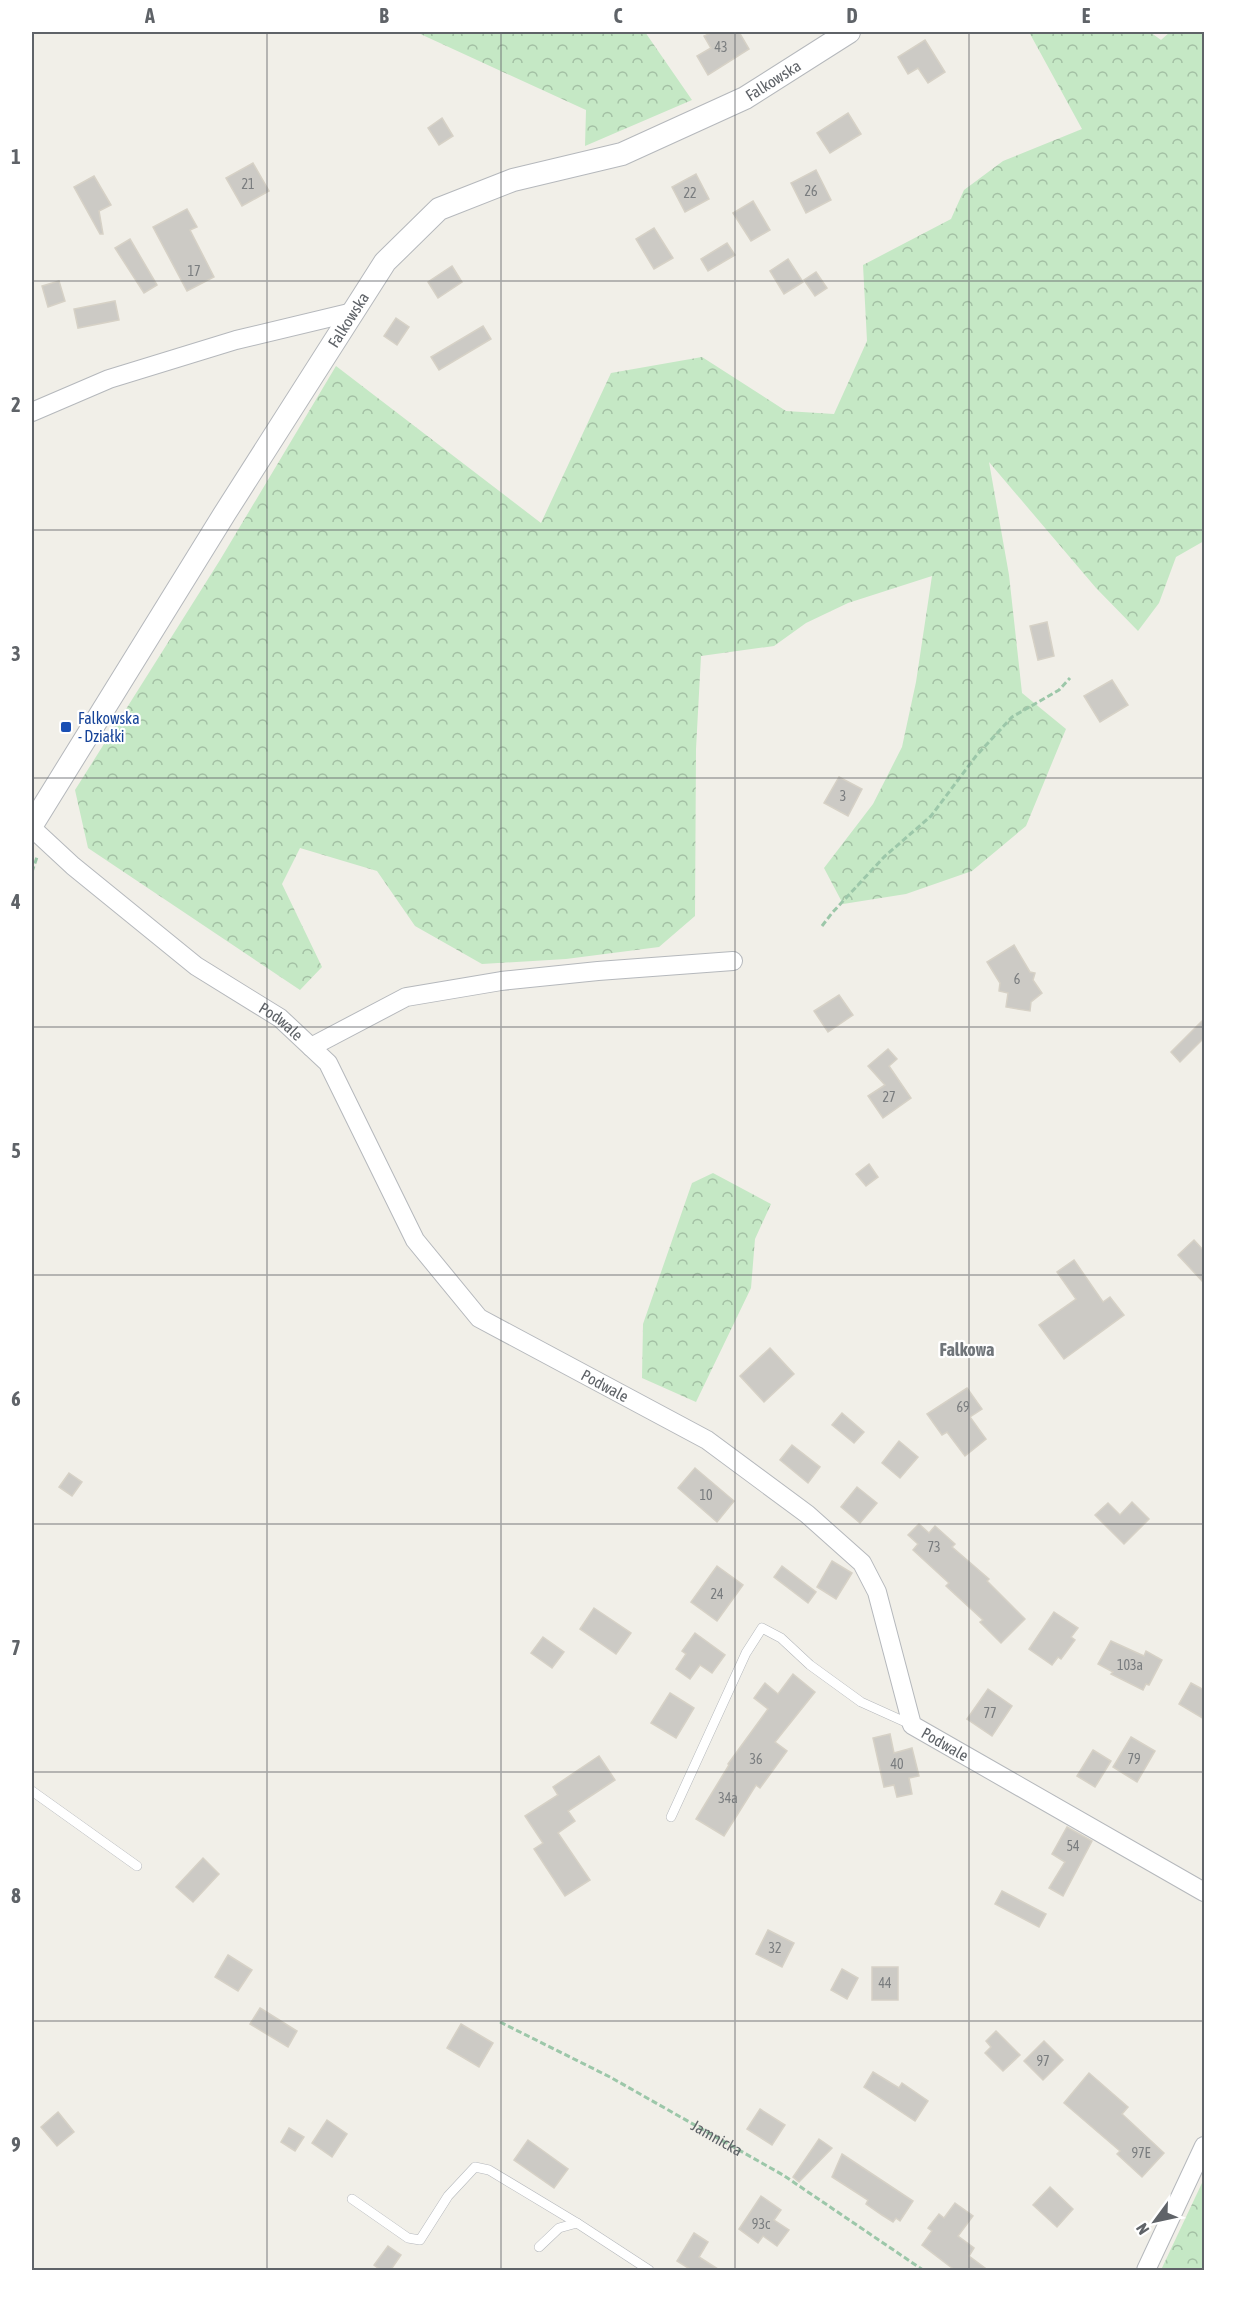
<svg xmlns="http://www.w3.org/2000/svg" width="1236" height="2302" font-family="'Asap Condensed',sans-serif">
  <style>
    .forest { fill: url(#forest-crowns) }
    .building { fill: #cccac5; stroke: #d6d1c6; stroke-width: 1.5 }
    .lines { fill: none; stroke-linecap: round; stroke-linejoin: round }
    .service-casing { stroke: #b5b8bc; stroke-width: 10 }
    .minor-casing { stroke: #b5b8bc; stroke-width: 20 }
    .tertiary-casing { stroke: #b5b8bc; stroke-width: 24 }
    .path { stroke: #9cc7a9; stroke-width: 3; stroke-dasharray: 6 3; stroke-linecap: butt }
    .service { stroke: #fff; stroke-width: 9 }
    .minor { stroke: #fff; stroke-width: 18 }
    .tertiary { stroke: #fff; stroke-width: 22 }
    .grid { fill: none; stroke: #5f6368; stroke-width: 1.5; stroke-opacity: 0.55 }
    .transit-dot { fill: #1a4fb4; stroke: #fff; stroke-width: 2 }
    .labels { text-anchor: middle; dominant-baseline: central; stroke-width: 4.5; stroke-linejoin: round; paint-order: stroke }
    .number-label { font-size: 14px; fill: #7a7d7f }
    .street-label { font-size: 16px; fill: #5f6368; stroke: #fff }
    .transit-label { font-size: 16px; fill: #164399; stroke: #fff; text-anchor: start }
    .neighbourhood-label { font-size: 18px; font-weight: bold; fill: #70757a; stroke: #fff }
    .neatline { fill: none; stroke: #5f6368; stroke-width: 2 }
    .grid-label { font-size: 20px; text-anchor: middle; font-weight: bold; fill: #5f6368 }
  </style>
  <defs>
    <pattern id="forest-crowns" width="20" height="18" patternUnits="userSpaceOnUse" patternTransform="scale(1.5)"><rect width="20" height="18" fill="#c5e8c5"/><path d="M2 6a3 3 0 1 1 6 0M12 15a3 3 0 1 1 6 0" fill="none" stroke="#a3c0a4"/></pattern>
  </defs>
  <rect width="100%" height="100%" fill="#f1efe8"/>
  <g class="forest">
    <path d="M416 32H645L692 100 585 146 586 110Z"/>
    <path d="M1029 32H1150L1161 40 1170 32H1204V541L1176 557 1159 603 1138 631 1096 588 989 462 1009 575 1022 693 1066 729 1026 826 972 871 906 894 843 904 824 868 873 804 902 747 916 682 932 576 848 603 806 623 774 646 701 656 696 749 695 916 659 947 566 959 482 964 415 926 377 871 300 848 282 884 322 967 300 990 88 848 75 790 220 560 336 366 541 523 611 373 702 357 786 411 834 414 867 341 863 265 951 219 964 190 1003 161 1082 129Z"/>
    <path d="M713 1173 771 1204 755 1239 751 1288 696 1402 642 1378 643 1324 692 1183Z"/>
    <path d="M1202 2183 1204 2185V2270H1161Z"/>
  </g>
  <g class="building">
    <path d="M713 32H739L749 49 708 75 697 56 711 48 704 36Z"/>
    <path d="M925 40 945 72 928 83 918 68 908 74 898 57Z"/>
    <path d="M848 113 861 134 830 153 817 133Z"/>
    <path d="M442 118 453 136 439 145 428 128Z"/>
    <path d="M253 163 269 191 242 206 226 178Z"/>
    <path d="M816 170 831 200 806 213 791 183Z"/>
    <path d="M696 174 709 199 685 212 672 187Z"/>
    <path d="M94 176 111 205 99 211 103 234H100L74 187Z"/>
    <path d="M753 201 770 230 751 241 733 213Z"/>
    <path d="M187 209 197 227 190 230 214 277 187 291 153 227Z"/>
    <path d="M654 228 673 258 654 269 636 239Z"/>
    <path d="M130 239 157 285 144 293 115 248Z"/>
    <path d="M727 243 735 255 708 271 701 259Z"/>
    <path d="M788 259 803 282 784 294 770 271Z"/>
    <path d="M452 266 462 282 438 298 428 282Z"/>
    <path d="M816 272 827 288 815 296 804 280Z"/>
    <path d="M59 281 65 301 48 307 42 286Z"/>
    <path d="M115 301 119 320 78 328 74 309Z"/>
    <path d="M396 318 409 327 397 345 384 336Z"/>
    <path d="M483 326 491 339 439 370 431 357Z"/>
    <path d="M1047 622 1054 656 1038 660 1030 626Z"/>
    <path d="M1112 680 1128 705 1100 722 1084 696Z"/>
    <path d="M839 777 862 789 848 816 824 803Z"/>
    <path d="M1014 945 1030 972 1035 973 1033 980 1042 993 1031 1002 1030 1011 1006 1007 1008 993 999 991 1000 983 987 962Z"/>
    <path d="M839 995 853 1015 828 1032 814 1011Z"/>
    <path d="M1204 1019V1038L1180 1062 1171 1052Z"/>
    <path d="M888 1049 897 1059 889 1066 911 1098 883 1118 868 1096 885 1085 868 1066Z"/>
    <path d="M869 1164 878 1177 866 1186 856 1174Z"/>
    <path d="M1194 1240 1204 1251V1283L1178 1255Z"/>
    <path d="M1074 1260 1103 1302 1110 1297 1124 1315 1064 1359 1039 1325 1076 1299 1057 1272Z"/>
    <path d="M770 1348 794 1374 764 1402 740 1376Z"/>
    <path d="M967 1388 982 1409 970 1417 986 1439 965 1456 947 1432 942 1435 927 1414Z"/>
    <path d="M842 1413 864 1432 854 1443 832 1425Z"/>
    <path d="M899 1441 918 1457 900 1478 882 1463Z"/>
    <path d="M792 1445 820 1467 808 1483 780 1460Z"/>
    <path d="M695 1468 734 1501 717 1522 678 1488Z"/>
    <path d="M69 1473 82 1482 72 1496 59 1487Z"/>
    <path d="M857 1487 877 1503 860 1523 841 1507Z"/>
    <path d="M1132 1502 1149 1519 1124 1544 1095 1515 1108 1503 1120 1515Z"/>
    <path d="M919 1524 929 1533 935 1526 955 1544 952 1547 989 1579 987 1581 1025 1619 1001 1643 980 1622 983 1620 946 1586 949 1583 913 1550 918 1544 908 1535Z"/>
    <path d="M832 1561 852 1573 836 1599 817 1587Z"/>
    <path d="M717 1566 743 1585 717 1621 691 1602Z"/>
    <path d="M782 1566 816 1592 808 1603 774 1577Z"/>
    <path d="M594 1608 631 1633 616 1654 580 1629Z"/>
    <path d="M1054 1612 1078 1628 1071 1637 1075 1640 1061 1659 1058 1657 1052 1665 1029 1649Z"/>
    <path d="M695 1633 725 1655 712 1673 700 1665 690 1679 676 1669 686 1654 682 1651Z"/>
    <path d="M543 1637 564 1652 552 1668 531 1653Z"/>
    <path d="M1111 1641 1144 1656 1146 1651 1162 1660 1149 1685 1146 1684 1143 1690 1111 1674 1113 1672 1098 1664Z"/>
    <path d="M793 1674 815 1692 775 1742 787 1751 760 1788 756 1785 724 1836 696 1819 729 1765 728 1764 768 1709 754 1698 765 1683 778 1694Z"/>
    <path d="M1191 1683 1204 1690V1719L1179 1704Z"/>
    <path d="M988 1689 1012 1706 992 1736 967 1719Z"/>
    <path d="M670 1693 694 1708 676 1738 651 1723Z"/>
    <path d="M890 1734 894 1753 912 1748 919 1776 909 1778 912 1794 897 1797 894 1785 884 1787 873 1738Z"/>
    <path d="M1131 1737 1155 1751 1137 1782 1113 1767Z"/>
    <path d="M1093 1750 1111 1761 1095 1787 1077 1776Z"/>
    <path d="M599 1756 615 1780 568 1811 575 1821 558 1833 590 1880 565 1896 534 1849 543 1843 525 1816 558 1795 553 1787Z"/>
    <path d="M1067 1827 1092 1841 1063 1896 1049 1888 1065 1862 1052 1854Z"/>
    <path d="M203 1858 219 1874 193 1902 176 1887Z"/>
    <path d="M1002 1891 1046 1914 1039 1927 995 1904Z"/>
    <path d="M768 1930 794 1943 782 1967 756 1954Z"/>
    <path d="M228 1955 252 1970 238 1991 215 1977Z"/>
    <rect x="872" y="1967" width="26" height="33"/>
    <path d="M842 1969 858 1978 847 1999 831 1990Z"/>
    <path d="M260 2008 297 2031 288 2047 250 2024Z"/>
    <path d="M461 2024 493 2043 479 2067 447 2048Z"/>
    <path d="M996 2031 1020 2055 1003 2071 985 2053 991 2047 986 2041Z"/>
    <path d="M1044 2041 1063 2060 1043 2080 1024 2061Z"/>
    <path d="M873 2072 899 2088 902 2083 928 2101 915 2121 864 2087Z"/>
    <path d="M1089 2073 1128 2107 1122 2114 1164 2153 1142 2177 1117 2154 1120 2151 1064 2103Z"/>
    <path d="M760 2109 785 2125 772 2145 747 2129Z"/>
    <path d="M58 2112 74 2132 57 2146 41 2127Z"/>
    <path d="M327 2120 347 2134 332 2157 312 2143Z"/>
    <path d="M289 2128 304 2137 295 2151 281 2142Z"/>
    <path d="M819 2139 832 2148 799 2182 793 2177Z"/>
    <path d="M528 2140 568 2169 554 2188 514 2160Z"/>
    <path d="M842 2154 913 2201 900 2221 896 2218 893 2222 882 2215 866 2204 868 2200 832 2177Z"/>
    <path d="M1050 2187 1073 2209 1057 2227 1033 2205Z"/>
    <path d="M761 2196 781 2210 774 2220 789 2230 777 2246 763 2236 758 2243 739 2229Z"/>
    <path d="M955 2203 973 2216 958 2236 974 2248 969 2256 989 2271H956L922 2245 932 2231 928 2228 939 2214 944 2218Z"/>
    <path d="M694 2233 708 2242 699 2257 721 2271H693L677 2261Z"/>
    <path d="M388 2246 401 2255 390 2271H382L374 2265Z"/>
  </g>
  <g class="lines">
    <defs>
      <g id="service">
        <path d="M32 1791 137 1866"/>
        <path d="M671 1817 746 1653 762 1628 781 1638 810 1665 861 1702 912 1725"/>
        <path d="M352 2199 408 2238 420 2240 448 2196 475 2167 489 2170 577 2223"/>
        <path d="M539 2247 559 2228 577 2223 649 2270"/>
      </g>
      <g id="minor">
        <path d="M32 412 109 379 236 340 353 312"/>
        <path id="s2" d="M32 828 73 866 196 966 280 1018 328 1063 415 1240 479 1318 707 1440 807 1514 862 1563 877 1592 912 1725 1204 1892"/>
        <path d="M311 1047 406 997 501 981 598 971 733 961"/>
        <path d="M1146 2270 1204 2146"/>
      </g>
      <g id="tertiary">
        <path id="s3" d="M32 825 225 513 385 262 439 209 513 180 622 154 745 98 849 32"/>
      </g>
    </defs>
    <use href="#service" class="service-casing"/>
    <use href="#minor" class="minor-casing"/>
    <use href="#tertiary" class="tertiary-casing"/>
    <g class="path">
      <path d="M32 872 37 857"/>
      <path d="M822 926 832 913 884 857 931 816 976 756 1012 717 1059 690 1070 678"/>
      <path id="s1" d="M500 2022 610 2077 783 2175 923 2270"/>
    </g>
    <use href="#service" class="service"/>
    <use href="#minor" class="minor"/>
    <use href="#tertiary" class="tertiary"/>
  </g>
  <path class="grid" d="M267 32V2270M501 32V2270M735 32V2270M969 32V2270M32 281H1204M32 530H1204M32 778H1204M32 1027H1204M32 1275H1204M32 1524H1204M32 1772H1204M32 2021H1204"/>
  <rect class="transit-dot" x="60" y="721" width="12" height="12" rx="3"/>
  <g class="labels">
    <g class="number-label">
      <text x="721" y="47">43</text>
      <text x="248" y="184">21</text>
      <text x="811" y="191">26</text>
      <text x="690" y="193">22</text>
      <text x="194" y="271">17</text>
      <text x="843" y="796">3</text>
      <text x="1017" y="979">6</text>
      <text x="889" y="1097">27</text>
      <text x="963" y="1407">69</text>
      <text x="706" y="1495">10</text>
      <text x="934" y="1547">73</text>
      <text x="717" y="1594">24</text>
      <text x="1130" y="1665">103a</text>
      <text x="990" y="1713">77</text>
      <text x="756" y="1759">36</text>
      <text x="1134" y="1759">79</text>
      <text x="897" y="1764">40</text>
      <text x="728" y="1798">34a</text>
      <text x="1073" y="1846">54</text>
      <text x="775" y="1948">32</text>
      <text x="885" y="1983">44</text>
      <text x="1043" y="2061">97</text>
      <text x="1141" y="2153">97E</text>
      <text x="761" y="2224">93c</text>
    </g>
    <g class="street-label">
      <text stroke="none"><textPath href="#s3" startOffset="1100">Falkowska</textPath></text>
      <text stroke="none"><textPath href="#s3" startOffset="596">Falkowska</textPath></text>
      <text stroke="none"><textPath href="#s2" startOffset="316">Podwale</textPath></text>
      <text stroke="none"><textPath href="#s2" startOffset="820">Podwale</textPath></text>
      <text stroke="none"><textPath href="#s2" startOffset="1342">Podwale</textPath></text>
      <text stroke="none"><textPath href="#s1" startOffset="246">Jamnicka</textPath></text>
    </g>
    <g class="transit-label">
      <text x="78" y="718">Falkowska<tspan x="78" dy="18">- Działki</tspan></text>
    </g>
    <g class="neighbourhood-label">
      <text x="967" y="1349">Falkowa</text>
    </g>
  </g>
  <rect width="1236" height="2302" fill="none" stroke="#ffffff" stroke-width="66"/>
  <g transform="translate(1155 2221) rotate(237)" stroke="#ffffff" stroke-width="4.5" paint-order="stroke">
  <path d="M0-4.5L10 22L0 15L-10 22Z" fill="#5f6368"/>
  <text y="-9" font-size="16" font-weight="bold" text-anchor="middle" fill="#5f6368">N</text>
  </g>
  <rect x="33" y="33" width="1170" height="2236" class="neatline"/>
  <g class="grid-label">
    <text x="150" y="23">A</text>
    <text x="384" y="23">B</text>
    <text x="618" y="23">C</text>
    <text x="852" y="23">D</text>
    <text x="1086" y="23">E</text>
    <text x="16" y="164">1</text>
    <text x="16" y="412">2</text>
    <text x="16" y="661">3</text>
    <text x="16" y="909">4</text>
    <text x="16" y="1158">5</text>
    <text x="16" y="1406">6</text>
    <text x="16" y="1655">7</text>
    <text x="16" y="1903">8</text>
    <text x="16" y="2152">9</text>
  </g>
</svg>
